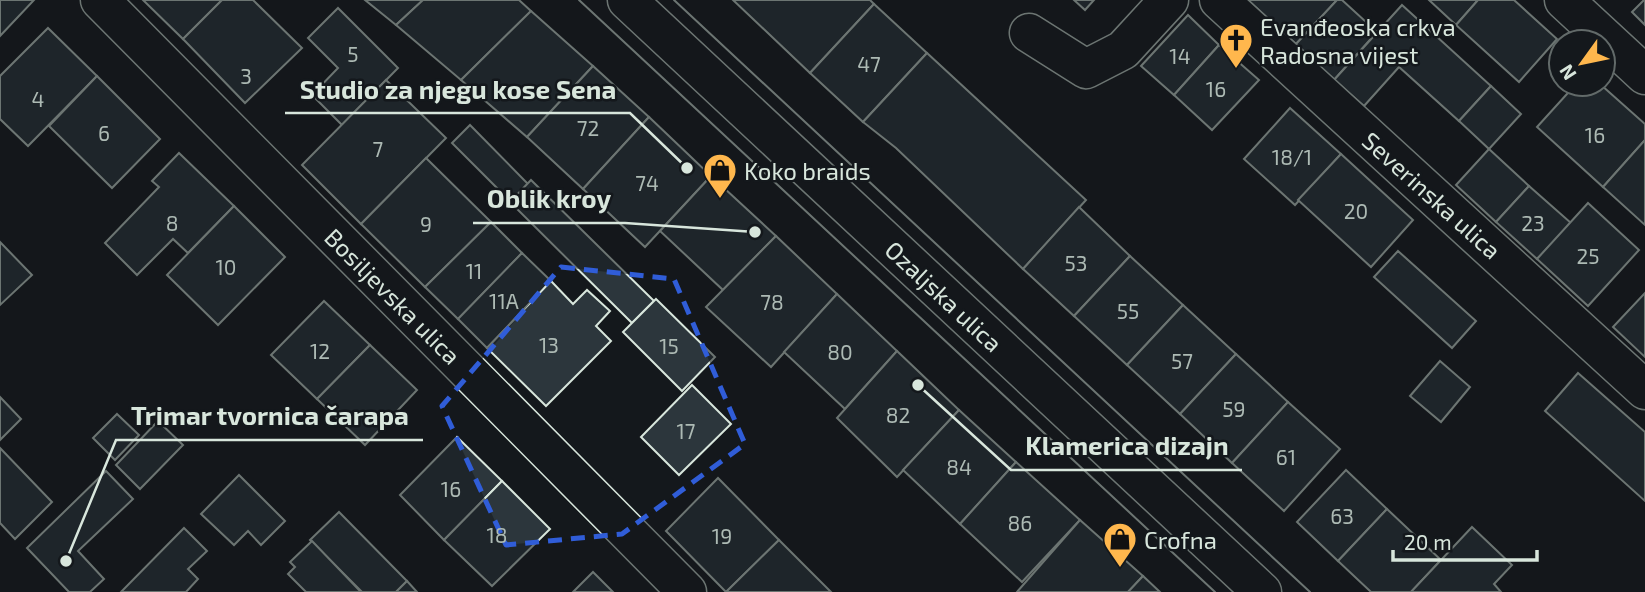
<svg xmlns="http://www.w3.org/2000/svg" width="1645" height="592" font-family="'Exo 2',sans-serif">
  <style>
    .building { fill: #2c363c; stroke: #d8e6dc; stroke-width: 2 }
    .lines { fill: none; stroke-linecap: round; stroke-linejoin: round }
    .minor-casing { stroke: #d8e6dc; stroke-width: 41 }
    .major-casing { stroke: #d8e6dc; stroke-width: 41 }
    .minor { stroke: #14181c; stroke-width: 38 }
    .major { stroke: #14181c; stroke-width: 38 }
    .tram { stroke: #d8e6dc; stroke-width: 2 }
    .marked { fill: none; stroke: #305dd8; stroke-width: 5; stroke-dasharray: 14 9; stroke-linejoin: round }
    .labels { text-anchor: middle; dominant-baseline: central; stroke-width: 5; stroke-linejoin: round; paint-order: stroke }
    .number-label { font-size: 21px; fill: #adbab4 }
    .poi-label { font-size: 24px; fill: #d8e6dc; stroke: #14181c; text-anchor: start }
    .street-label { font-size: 24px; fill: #d8e6dc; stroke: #14181c }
    .leader { fill: none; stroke: #d8e6dc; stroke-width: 2.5 }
    .callout-dot { fill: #d8e6dc; stroke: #14181c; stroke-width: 2.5 }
    .callout-label { font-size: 26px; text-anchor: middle; font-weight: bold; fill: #d8e6dc; stroke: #14181c; stroke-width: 5; stroke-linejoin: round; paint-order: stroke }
  </style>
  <rect width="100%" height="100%" fill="#14181c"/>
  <g class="building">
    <path d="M0 0H34L0 36Z"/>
    <path d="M143 0H222L183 39Z"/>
    <path d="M222 0H253L302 48 245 103 183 39Z"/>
    <path d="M365 0H423L396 25Z"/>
    <path d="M423 0H519L531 11 461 80 396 25Z"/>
    <path d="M733 0H870L874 4 810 73Z"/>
    <path d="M1074 0H1094L1085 10Z"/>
    <path d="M1248 0H1337L1296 44Z"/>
    <path d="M1337 0H1342L1377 32 1334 80 1296 44Z"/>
    <path d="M1429 0H1478L1456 25Z"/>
    <path d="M1478 0H1514L1557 39 1519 82 1456 25Z"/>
    <path d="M1644 0H1645V25L1632 12Z"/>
    <path d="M874 4 927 53 863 122 810 73Z"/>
    <path d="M1402 5 1491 86 1459 121 1399 67 1364 106 1334 80Z"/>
    <path d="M338 8 398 68 342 125 312 95 338 68 308 38Z"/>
    <path d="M531 11 593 66 527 137 461 80Z"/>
    <path d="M1188 15 1219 45 1174 95 1141 66Z"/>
    <path d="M48 28 97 76 28 146 0 119V76Z"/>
    <path d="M1219 45 1259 80 1212 130 1174 95Z"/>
    <path d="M927 53 1086 200 1023 269 896 148 863 122Z"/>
    <path d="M593 66 649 117 583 189 527 137Z"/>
    <path d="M97 76 160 139 112 188 49 126Z"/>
    <path d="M386 80 446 138 361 224 302 165Z"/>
    <path d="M1576 84H1600L1645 124V140L1603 187 1537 127Z"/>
    <path d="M1491 86 1521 114 1489 149 1459 121Z"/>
    <path d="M1290 108 1341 154 1295 205 1244 159Z"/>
    <path d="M649 117 711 176 645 247 583 189Z"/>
    <path d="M470 125 528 184 511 202 452 143Z"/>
    <path d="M1645 140V225L1603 187Z"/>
    <path d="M1489 149 1529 186 1496 222 1456 185Z"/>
    <path d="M179 153 234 206 188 253 173 239 137 275 105 243 159 187 152 181Z"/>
    <path d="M1341 154 1413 220 1371 267 1298 200Z"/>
    <path d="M426 158 491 222 425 287 361 224Z"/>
    <path d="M711 176 776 236 723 290 660 231Z"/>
    <path d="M531 180 654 301 632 323 510 202Z"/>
    <path d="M1529 186 1571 223 1537 259 1496 222Z"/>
    <path d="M1588 203 1639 250 1588 306 1537 259Z"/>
    <path d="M234 206 285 257 218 325 167 275Z"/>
    <path d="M1079 207 1130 256 1074 316 1023 269Z"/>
    <path d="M491 222 522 253 458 319 425 287Z"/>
    <path d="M776 236 837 294 771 367 706 307Z"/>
    <path d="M0 242 32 275 0 305Z"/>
    <path d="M1398 251 1476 321 1452 348 1374 277Z"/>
    <path d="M522 253 551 281 487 348 458 319Z"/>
    <path d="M1130 256 1183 305 1127 365 1074 316Z"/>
    <path d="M551 281 573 304 587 290 610 311 596 326 611 341 546 406 487 348Z"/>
    <path d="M1645 293V357L1613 327Z"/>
    <path d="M837 294 897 351 845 409 784 352Z"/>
    <path d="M656 299 715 357 682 391 623 332Z"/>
    <path d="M324 301 370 345 317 399 271 355Z"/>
    <path d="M1183 305 1236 354 1180 414 1127 365Z"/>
    <path d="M370 345 417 390 365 445 317 399Z"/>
    <path d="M897 351 959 410 897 477 837 418Z"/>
    <path d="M1236 354 1288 402 1232 463 1180 414Z"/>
    <path d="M1440 361 1470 387 1441 422 1410 396Z"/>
    <path d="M1578 373 1645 432V501L1545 411Z"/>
    <path d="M692 385 731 424 679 475 641 437Z"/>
    <path d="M0 397 21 419 0 440Z"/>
    <path d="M1288 402 1340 449 1284 511 1232 463Z"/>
    <path d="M959 410 1016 462 960 524 903 470Z"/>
    <path d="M117 414 139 435 115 460 93 438Z"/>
    <path d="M158 421 183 445 140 489 116 465Z"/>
    <path d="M457 437 502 481 444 540 400 495Z"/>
    <path d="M0 448 52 502 15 539 0 523Z"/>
    <path d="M1016 462 1080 520 1022 582 960 524Z"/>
    <path d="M1346 470 1387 509 1338 561 1297 522Z"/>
    <path d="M106 471 133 499 78 551 104 579 90 592H69L27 548Z"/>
    <path d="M239 475 285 521 261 545 248 531 234 545 201 514Z"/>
    <path d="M718 478 779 540 726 592 666 531Z"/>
    <path d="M502 481 550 529 492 586 444 540Z"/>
    <path d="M1387 509 1441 560 1411 592H1371L1338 561Z"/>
    <path d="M339 512 407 581 396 592H362L310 540Z"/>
    <path d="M1080 520 1143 576 1128 592H1017Z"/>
    <path d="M1472 527 1512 565 1494 584 1501 592H1411Z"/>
    <path d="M184 528 207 551 188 569 198 579 186 592H121Z"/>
    <path d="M779 540 831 592H726Z"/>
    <path d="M312 541 360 591 359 592H306L288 574 295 567 290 562Z"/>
    <path d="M593 572 613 592H573Z"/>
    <path d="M1143 576 1160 592H1128Z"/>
    <path d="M407 581 417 592H396Z"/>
  </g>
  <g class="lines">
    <defs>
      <g id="minor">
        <path d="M100 0 687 592"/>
        <path d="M1219 0 1645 390"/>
        <path d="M1564 0 1645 75"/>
        <path d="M1029 33 1086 69 1123 50 1169 0"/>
      </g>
      <path id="major" d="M627 0 1262 592"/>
    </defs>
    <use href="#minor" class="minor-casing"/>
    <use href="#major" class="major-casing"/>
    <use href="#minor" class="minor"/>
    <use href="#major" class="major"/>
    <g class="tram">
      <path d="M579 0 1215 592"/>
      <path d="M674 0 1310 592"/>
    </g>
  </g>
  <path d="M0 0H1645V592H0ZM561 267 674 279 745 444 622 534 506 545 442 406Z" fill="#14181c" fill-opacity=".55" fill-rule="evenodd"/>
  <path class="marked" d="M561 267 674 279 745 444 622 534 506 545 442 406Z"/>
  <defs>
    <symbol id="church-pin" viewBox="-11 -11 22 30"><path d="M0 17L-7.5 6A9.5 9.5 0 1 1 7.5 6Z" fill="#ffb74d" stroke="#14181c"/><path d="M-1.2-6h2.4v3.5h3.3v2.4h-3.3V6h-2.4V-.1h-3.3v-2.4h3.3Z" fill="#111"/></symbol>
    <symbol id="shop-pin" viewBox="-11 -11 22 30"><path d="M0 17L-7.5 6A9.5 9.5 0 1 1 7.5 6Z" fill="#ffb74d" stroke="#14181c"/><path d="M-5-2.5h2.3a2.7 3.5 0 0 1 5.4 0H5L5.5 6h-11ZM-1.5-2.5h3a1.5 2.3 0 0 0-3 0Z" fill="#111"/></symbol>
  </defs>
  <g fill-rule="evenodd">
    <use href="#church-pin" x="1217" y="21" width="38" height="52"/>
    <use href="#shop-pin" x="701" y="151" width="38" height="52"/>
    <use href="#shop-pin" x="1101" y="520" width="38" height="52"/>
  </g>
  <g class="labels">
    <g class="number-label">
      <text x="353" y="53">5</text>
      <text x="1180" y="55">14</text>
      <text x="869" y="63">47</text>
      <text x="246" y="75">3</text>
      <text x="1216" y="88">16</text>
      <text x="38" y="98">4</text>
      <text x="588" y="127">72</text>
      <text x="104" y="132">6</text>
      <text x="1595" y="134">16</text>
      <text x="378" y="148">7</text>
      <text x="1292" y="156">18/1</text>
      <text x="647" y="182">74</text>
      <text x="1356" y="210">20</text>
      <text x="172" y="222">8</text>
      <text x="1533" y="222">23</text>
      <text x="426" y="223">9</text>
      <text x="1588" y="255">25</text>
      <text x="1076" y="262">53</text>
      <text x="226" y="266">10</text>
      <text x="474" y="270">11</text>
      <text x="504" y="300">11A</text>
      <text x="772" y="301">78</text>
      <text x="1128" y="310">55</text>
      <text x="549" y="344">13</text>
      <text x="669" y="345">15</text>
      <text x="320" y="350">12</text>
      <text x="840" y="351">80</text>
      <text x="1182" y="360">57</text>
      <text x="1234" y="408">59</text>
      <text x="898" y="414">82</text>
      <text x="686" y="430">17</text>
      <text x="1286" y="456">61</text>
      <text x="959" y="466">84</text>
      <text x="451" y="488">16</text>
      <text x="1342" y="515">63</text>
      <text x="1020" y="522">86</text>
      <text x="497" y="534">18</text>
      <text x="722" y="535">19</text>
    </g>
    <g class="poi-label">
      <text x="1260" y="26">Evanđeoska crkva<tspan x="1260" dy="28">Radosna vijest</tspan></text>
      <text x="744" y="170">Koko braids</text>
      <text x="1144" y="539">Crofna</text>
    </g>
    <g class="street-label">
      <text transform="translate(1432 195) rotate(42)">Severinska ulica</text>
      <text transform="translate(393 296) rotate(45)">Bosiljevska ulica</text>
      <text transform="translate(944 296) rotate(43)">Ozaljska ulica</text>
    </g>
  </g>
  <path class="leader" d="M687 168L630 113H285M755 232L625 223H473M66 561L116 440H423M918 385L1011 470H1242"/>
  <g class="callout-dot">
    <circle cx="687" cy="168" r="7"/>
    <circle cx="755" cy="232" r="7"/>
    <circle cx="66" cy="561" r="7"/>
    <circle cx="918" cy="385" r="7"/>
  </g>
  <g class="callout-label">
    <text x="458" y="99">Studio za njegu kose Sena</text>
    <text x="549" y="208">Oblik kroy</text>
    <text x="270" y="425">Trimar tvornica čarapa</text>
    <text x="1127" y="455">Klamerica dizajn</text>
  </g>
  <g transform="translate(1582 63) rotate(237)"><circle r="33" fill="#14181c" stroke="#626a69" stroke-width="2"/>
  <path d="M0-5L12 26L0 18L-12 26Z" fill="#ffb74d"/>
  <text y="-10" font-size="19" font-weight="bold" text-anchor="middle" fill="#d8e6dc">N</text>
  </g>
  <path d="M1393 550v10h144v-10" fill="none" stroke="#d8e6dc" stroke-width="3.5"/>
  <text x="1404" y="550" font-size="21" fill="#d8e6dc" stroke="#14181c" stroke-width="5" paint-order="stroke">20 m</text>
</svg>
